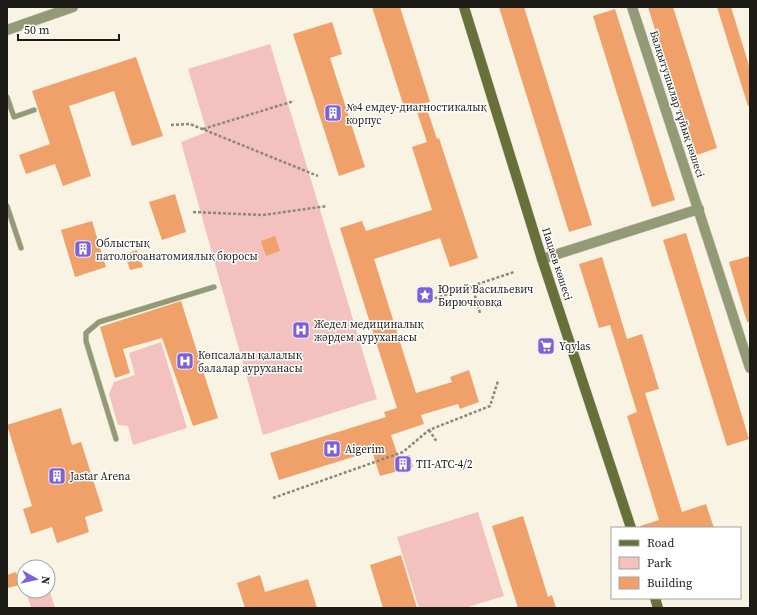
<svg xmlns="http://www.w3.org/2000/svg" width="757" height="615" font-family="'Source Serif 4',serif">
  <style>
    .green { fill: #f4c2be }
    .building { fill: #f0a16a }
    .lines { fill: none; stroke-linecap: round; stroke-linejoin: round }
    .service-casing { stroke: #d6d0c3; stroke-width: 6 }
    .minor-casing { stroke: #d6d0c3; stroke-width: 11 }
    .tertiary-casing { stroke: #d6d0c3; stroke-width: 11 }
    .secondary-casing { stroke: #d6d0c3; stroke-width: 11 }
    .path { stroke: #8c887e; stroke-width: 2.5; stroke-dasharray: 3 2; stroke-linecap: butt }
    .service { stroke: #939b76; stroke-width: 5 }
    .minor { stroke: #939b76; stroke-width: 10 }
    .tertiary { stroke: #939b76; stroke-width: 10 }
    .secondary { stroke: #667038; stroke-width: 10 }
    .labels { text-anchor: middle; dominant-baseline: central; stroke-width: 3; stroke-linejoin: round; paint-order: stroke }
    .street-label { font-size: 11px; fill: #1d1b16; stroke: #fff }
    .poi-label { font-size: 11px; fill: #1d1b16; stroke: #fff; text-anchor: start }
  </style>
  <rect width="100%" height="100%" fill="#f9f3e4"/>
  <g class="green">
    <path d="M270 44 377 399 263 435 181 142 207 132 188 69Z"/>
    <path d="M161 342 187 428 133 445 128 426 118 425 109 394 114 382 135 375 129 353Z"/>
    <path d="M478 512 504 596 465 608H419L397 537Z"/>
    <path d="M48 585 55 608H31L26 591H48Z"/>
  </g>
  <g class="building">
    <path d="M372 7H400L430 102 425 103 437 139 439 138 478 258 450 267 440 238 374 259 416 393 452 382 450 377 469 370 479 402 460 409 458 404 421 415 424 424 391 435 399 459 410 455 413 467 380 476 372 451 279 480 270 453 386 417 384 412 397 408 340 228 362 221 366 231 432 210 412 147 427 142 415 106 405 110Z"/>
    <path d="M499 7H524L592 225 569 232Z"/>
    <path d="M648 7H673L717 148 694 156Z"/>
    <path d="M717 7H731L750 69V105L748 106Z"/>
    <path d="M615 9 675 200 652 207 593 16Z"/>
    <path d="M332 22 342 54 330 58 365 167 339 176 293 34Z"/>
    <path d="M136 57 163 136 132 146 114 91 69 106 91 176 63 186 55 164 26 174 19 155 50 144 32 91Z"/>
    <path d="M175 194 186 232 162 240 149 202Z"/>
    <path d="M92 221 106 267 75 277 61 230Z"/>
    <path d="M686 233 749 439 727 446 663 240Z"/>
    <path d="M275 236 280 251 266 256 261 241Z"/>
    <path d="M137 250 143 267 130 270 125 254Z"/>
    <path d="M750 256V322H747L729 262Z"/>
    <path d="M602 257 627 339 642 334 659 389 645 393 682 512 706 504 714 528H640V526L659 520 627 416 637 412 610 325 599 328 579 264Z"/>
    <path d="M181 301 218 418 193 426 162 338 123 349 130 373 115 378 100 327Z"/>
    <path d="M61 408 72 445 81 442 103 511 85 517 89 532 57 543 52 527 31 534 23 509 32 506 7 425Z"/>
    <path d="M523 516 548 597 552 595 556 608H518L492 526Z"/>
    <path d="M401 555 417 608H383L370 565Z"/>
    <path d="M16 572 20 585 7 588V575Z"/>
    <path d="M260 575 265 592 308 579 317 608H245L237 583Z"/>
  </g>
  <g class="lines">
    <defs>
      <g id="service">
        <path d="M7 97 14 117 34 110"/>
        <path d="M7 206 21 248"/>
        <path d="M116 439 86 341V333L99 322 214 287"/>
      </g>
      <g id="minor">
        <path d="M632 7 750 368"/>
        <path d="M542 259 699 209"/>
      </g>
      <path id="tertiary" d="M7 30 73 7"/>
      <g id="secondary">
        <path d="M464 7 542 259 631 528"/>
        <path d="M655 598 658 608"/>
      </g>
    </defs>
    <use href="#service" class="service-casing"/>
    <use href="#minor" class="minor-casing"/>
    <use href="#tertiary" class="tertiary-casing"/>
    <use href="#secondary" class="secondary-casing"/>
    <g class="path">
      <path d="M171 125 190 124 318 176"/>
      <path d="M203 129 294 101"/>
      <path d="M193 212 263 215 327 206"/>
      <path d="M472 286 480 313"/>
      <path d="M430 300 514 272"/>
      <path d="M429 430 437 442"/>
      <path d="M273 498 403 452 429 430 490 406 498 381"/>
    </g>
    <use href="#service" class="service"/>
    <use href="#minor" class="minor"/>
    <use href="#tertiary" class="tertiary"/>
    <use href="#secondary" class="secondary"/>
  </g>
  <defs>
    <symbol id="building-square" viewBox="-11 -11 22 22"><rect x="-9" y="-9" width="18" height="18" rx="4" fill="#7c61dc" stroke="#fff"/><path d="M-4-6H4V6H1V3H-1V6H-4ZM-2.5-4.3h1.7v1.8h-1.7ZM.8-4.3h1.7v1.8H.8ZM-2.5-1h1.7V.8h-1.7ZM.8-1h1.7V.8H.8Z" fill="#fff"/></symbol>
    <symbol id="sight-square" viewBox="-11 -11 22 22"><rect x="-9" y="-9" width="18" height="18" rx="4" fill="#7c61dc" stroke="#fff"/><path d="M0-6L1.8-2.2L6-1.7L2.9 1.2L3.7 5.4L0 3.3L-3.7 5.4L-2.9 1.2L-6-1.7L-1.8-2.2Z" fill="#fff"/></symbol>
    <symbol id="hospital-square" viewBox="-11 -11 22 22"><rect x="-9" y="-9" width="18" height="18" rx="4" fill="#7c61dc" stroke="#fff"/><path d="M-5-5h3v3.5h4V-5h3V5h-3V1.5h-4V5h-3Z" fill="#fff"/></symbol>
    <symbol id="supermarket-square" viewBox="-11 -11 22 22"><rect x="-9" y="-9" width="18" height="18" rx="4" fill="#7c61dc" stroke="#fff"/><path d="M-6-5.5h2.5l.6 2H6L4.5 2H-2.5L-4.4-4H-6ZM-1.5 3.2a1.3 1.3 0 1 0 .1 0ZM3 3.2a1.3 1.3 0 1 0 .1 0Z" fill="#fff"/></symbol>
  </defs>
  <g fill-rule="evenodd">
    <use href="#building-square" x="323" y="103" width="20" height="20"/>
    <use href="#building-square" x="73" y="239" width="20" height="20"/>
    <use href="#sight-square" x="415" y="285" width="20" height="20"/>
    <use href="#hospital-square" x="291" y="320" width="20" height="20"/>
    <use href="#supermarket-square" x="536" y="336" width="20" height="20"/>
    <use href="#hospital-square" x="175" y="351" width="20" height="20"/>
    <use href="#hospital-square" x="322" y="439" width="20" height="20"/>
    <use href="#building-square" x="393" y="454" width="20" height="20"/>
    <use href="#building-square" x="47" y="466" width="20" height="20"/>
  </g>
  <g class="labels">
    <g class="street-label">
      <text transform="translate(677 104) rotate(72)">Балқытушылар тұйық көшесі</text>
      <text transform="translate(557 264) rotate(72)">Пацаев көшесі</text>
    </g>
    <g class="poi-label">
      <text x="346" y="107">№4 емдеу-диагностикалық<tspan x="346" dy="13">корпус</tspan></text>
      <text x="96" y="243">Облыстық<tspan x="96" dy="13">патологоанатомиялық бюросы</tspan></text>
      <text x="438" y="289">Юрий Васильевич<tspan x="438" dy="13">Бирючковқа</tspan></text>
      <text x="314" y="324">Жедел медициналық<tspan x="314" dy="13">жәрдем ауруханасы</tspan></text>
      <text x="559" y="346">Yqylas</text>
      <text x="198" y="355">Көпсалалы қалалық<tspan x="198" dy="13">балалар ауруханасы</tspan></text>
      <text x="345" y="449">Aigerim</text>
      <text x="416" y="464">ТП-АТС-4/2</text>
      <text x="70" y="476">Jastar Arena</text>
    </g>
  </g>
  <rect width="757" height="615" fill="none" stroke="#1d1b16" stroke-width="16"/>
  <rect x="611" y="527" width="130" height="72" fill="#ffffff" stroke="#a5a4a2"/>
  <rect x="619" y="540" width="20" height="6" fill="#667038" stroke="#a5a4a2"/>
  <text x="647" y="547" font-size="12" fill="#1d1b16">Road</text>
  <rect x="619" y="557" width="20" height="12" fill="#f4c2be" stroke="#a5a4a2"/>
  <text x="647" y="567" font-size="12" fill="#1d1b16">Park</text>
  <rect x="619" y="577" width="20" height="12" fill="#f0a16a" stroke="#a5a4a2"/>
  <text x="647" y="587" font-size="12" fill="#1d1b16">Building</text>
  <g transform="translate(36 579) rotate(98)"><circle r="19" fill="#ffffff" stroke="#a5a4a2"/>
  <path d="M0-3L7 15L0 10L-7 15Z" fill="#7c61dc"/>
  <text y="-6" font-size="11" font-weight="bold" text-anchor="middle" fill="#1d1b16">N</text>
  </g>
  <path d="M18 34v6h101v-6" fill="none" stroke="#1d1b16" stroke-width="2"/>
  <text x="24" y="34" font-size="12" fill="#1d1b16" stroke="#ffffff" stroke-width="3" paint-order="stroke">50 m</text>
</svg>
